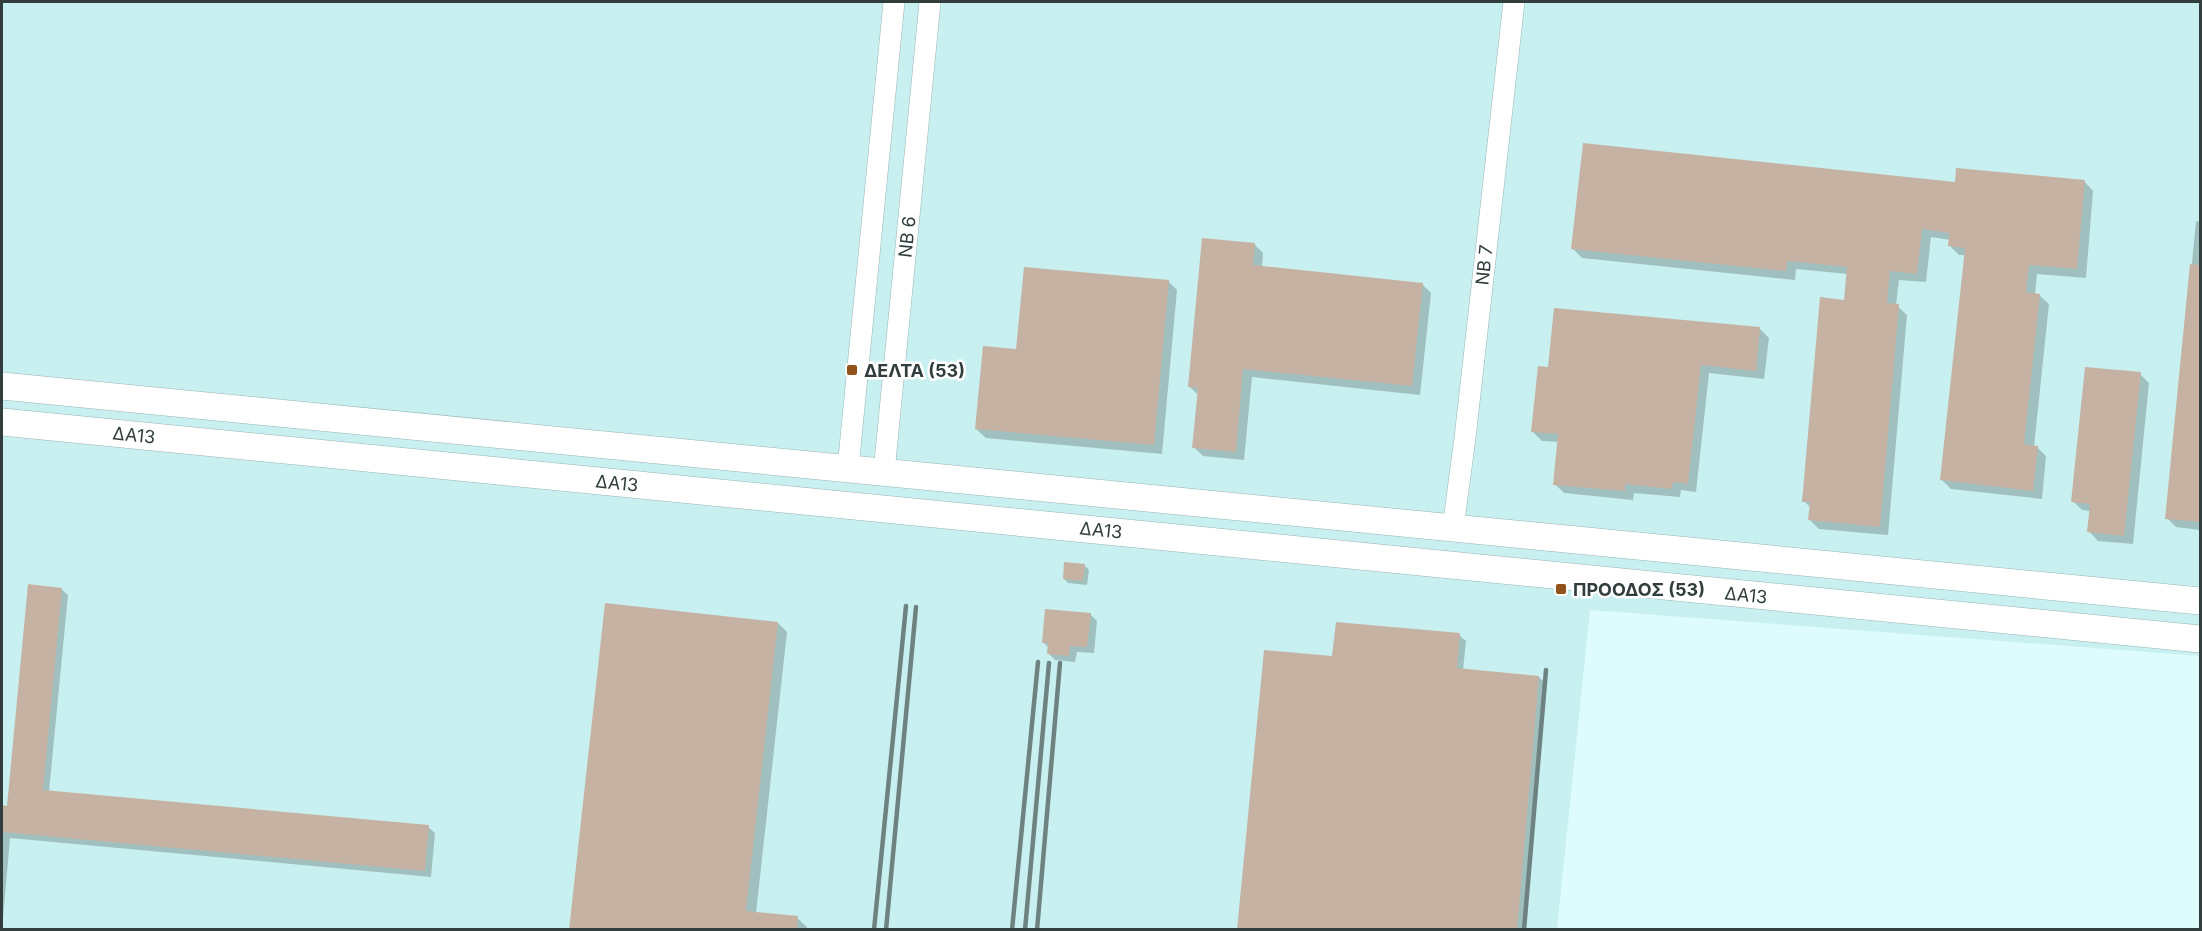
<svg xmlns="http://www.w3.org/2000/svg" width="2202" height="931" font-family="Inter,sans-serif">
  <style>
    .built { fill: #c9f0f0 }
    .shadow { fill: #0003 }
    .building { fill: #c6b2a3 }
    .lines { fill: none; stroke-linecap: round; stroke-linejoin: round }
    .minor-casing { stroke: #97b4b4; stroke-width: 22 }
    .tertiary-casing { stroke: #97b4b4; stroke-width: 28 }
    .minor { stroke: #fff; stroke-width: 21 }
    .tertiary { stroke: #fff; stroke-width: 27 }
    .rail { stroke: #6f8282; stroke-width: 4.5 }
    .poi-dot { fill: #905218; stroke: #fff; stroke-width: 2 }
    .labels { text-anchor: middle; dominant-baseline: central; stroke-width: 5; stroke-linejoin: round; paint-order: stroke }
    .street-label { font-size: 18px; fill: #323e3e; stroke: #fff }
    .poi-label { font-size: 18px; font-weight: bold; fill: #323e3e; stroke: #fff; text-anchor: start }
  </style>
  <rect width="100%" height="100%" fill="#defcfc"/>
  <path class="built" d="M2 2H2200V656L1590 610 1557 929H2Z"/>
  <g class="shadow">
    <path d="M2084 181 2093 191 2086 278 2037 274 2035 295H2039L2049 304 2034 447H2037L2046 456 2042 499 1951 489 1942 480 1965 255H1959L1949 245 1950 240 1931 237 1926 282 1899 280 1896 305 1907 315 1888 535 1819 529 1810 520 1811 508 1804 501 1845 301 1848 274 1796 269 1795 280 1582 258 1573 249 1956 183Z"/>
    <path d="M2196 221 2200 222V530L2176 527 2167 518Z"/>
    <path d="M1254 244 1263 253 1262 267 1422 284 1431 293 1420 395 1252 377 1244 460 1203 456 1194 447 1199 396 1190 387Z"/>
    <path d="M1168 281 1177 290 1162 454 986 438 976 429 1017 350Z"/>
    <path d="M1760 329 1769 338 1764 379 1709 373 1696 492 1681 490 1680 497 1634 493 1633 500 1564 493 1555 484 1559 442 1542 441 1533 432 1549 369Z"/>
    <path d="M2140 374 2149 383 2133 544 2098 541 2089 531 2091 511 2082 510 2073 501Z"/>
    <path d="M1084 565 1089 570 1087 585 1068 583 1064 579Z"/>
    <path d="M61 589 68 595 49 792 428 827 435 833 431 877 10 838 2 930V807H8Z"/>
    <path d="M1090 614 1097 621 1094 653 1077 652 1075 662 1055 660 1049 654V648L1043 642Z"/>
    <path d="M778 623 787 632 756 913 797 918 807 927 806 930H570Z"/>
    <path d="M1459 635 1466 641 1463 670 1539 677 1545 683 1523 930H1238L1334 658Z"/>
  </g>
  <g class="building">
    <path d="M1583 143 1955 182 1956 168 2085 180 2077 269 2029 265 2026 292 2040 294 2024 444 2038 446 2033 491 1940 480 1965 248 1948 246 1949 233 1922 229 1917 274 1890 271 1887 303 1899 304 1880 527 1808 520 1810 502H1802L1820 297 1844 300 1847 267 1787 261 1786 271 1571 249Z"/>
    <path d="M1202 238 1255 243 1253 265 1423 283 1412 386 1243 369 1236 452 1192 448 1198 388 1188 387Z"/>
    <path d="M2190 264 2200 265V522L2165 519Z"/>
    <path d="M1024 267 1169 280 1154 445 975 429 983 346 1016 349Z"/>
    <path d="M1554 308 1760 327 1756 371 1701 365 1688 484 1673 482 1672 489 1625 484V491L1553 485 1558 434 1531 432 1538 366 1548 367Z"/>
    <path d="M2085 367 2141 372 2124 536 2087 532 2090 504 2071 502Z"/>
    <path d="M1064 562 1085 564 1083 581 1063 579Z"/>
    <path d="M28 584 62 588 43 790 429 825 425 871 2 832V805L7 806Z"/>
    <path d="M605 603 778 622 746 911 798 916 797 930H569Z"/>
    <path d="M1045 609 1091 613 1087 647 1070 646 1069 656 1047 654 1048 643H1042Z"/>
    <path d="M1336 622 1460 633 1457 668 1539 676 1517 930H1237L1264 650 1332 656Z"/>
  </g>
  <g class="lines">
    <defs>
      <g id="minor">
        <path d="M848 468 894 2"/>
        <path d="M884 472 930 2"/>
        <path d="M1453 528 1465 438 1514 2"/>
      </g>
      <g id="tertiary">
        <path d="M2 386 2200 601"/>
        <path d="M2 422 2200 639"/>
      </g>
    </defs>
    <use href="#minor" class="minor-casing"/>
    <use href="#tertiary" class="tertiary-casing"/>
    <use href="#minor" class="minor"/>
    <use href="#tertiary" class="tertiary"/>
    <g class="rail">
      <path d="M874 930 906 606"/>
      <path d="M886 930 916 607"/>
      <path d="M1012 930 1038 662"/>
      <path d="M1025 930 1049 663"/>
      <path d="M1037 930 1060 663"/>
      <path d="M1524 930 1546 670"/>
    </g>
  </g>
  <g class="poi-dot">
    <rect x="846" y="364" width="12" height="12" rx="3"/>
    <rect x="1555" y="583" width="12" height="12" rx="3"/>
  </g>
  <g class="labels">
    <g class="street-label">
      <text transform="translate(907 237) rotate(-84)">ΝΒ 6</text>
      <text transform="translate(1484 265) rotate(-84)">ΝΒ 7</text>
      <text transform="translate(134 435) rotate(6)">ΔΑ13</text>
      <text transform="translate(617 483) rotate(6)">ΔΑ13</text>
      <text transform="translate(1101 530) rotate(6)">ΔΑ13</text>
      <text transform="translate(1746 595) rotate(6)">ΔΑ13</text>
    </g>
    <g class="poi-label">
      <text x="864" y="370">ΔΕΛΤΑ (53)</text>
      <text x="1573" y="589">ΠΡΟΟΔΟΣ (53)</text>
    </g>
  </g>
  <rect width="2202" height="931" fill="none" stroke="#323e3e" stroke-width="6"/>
</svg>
